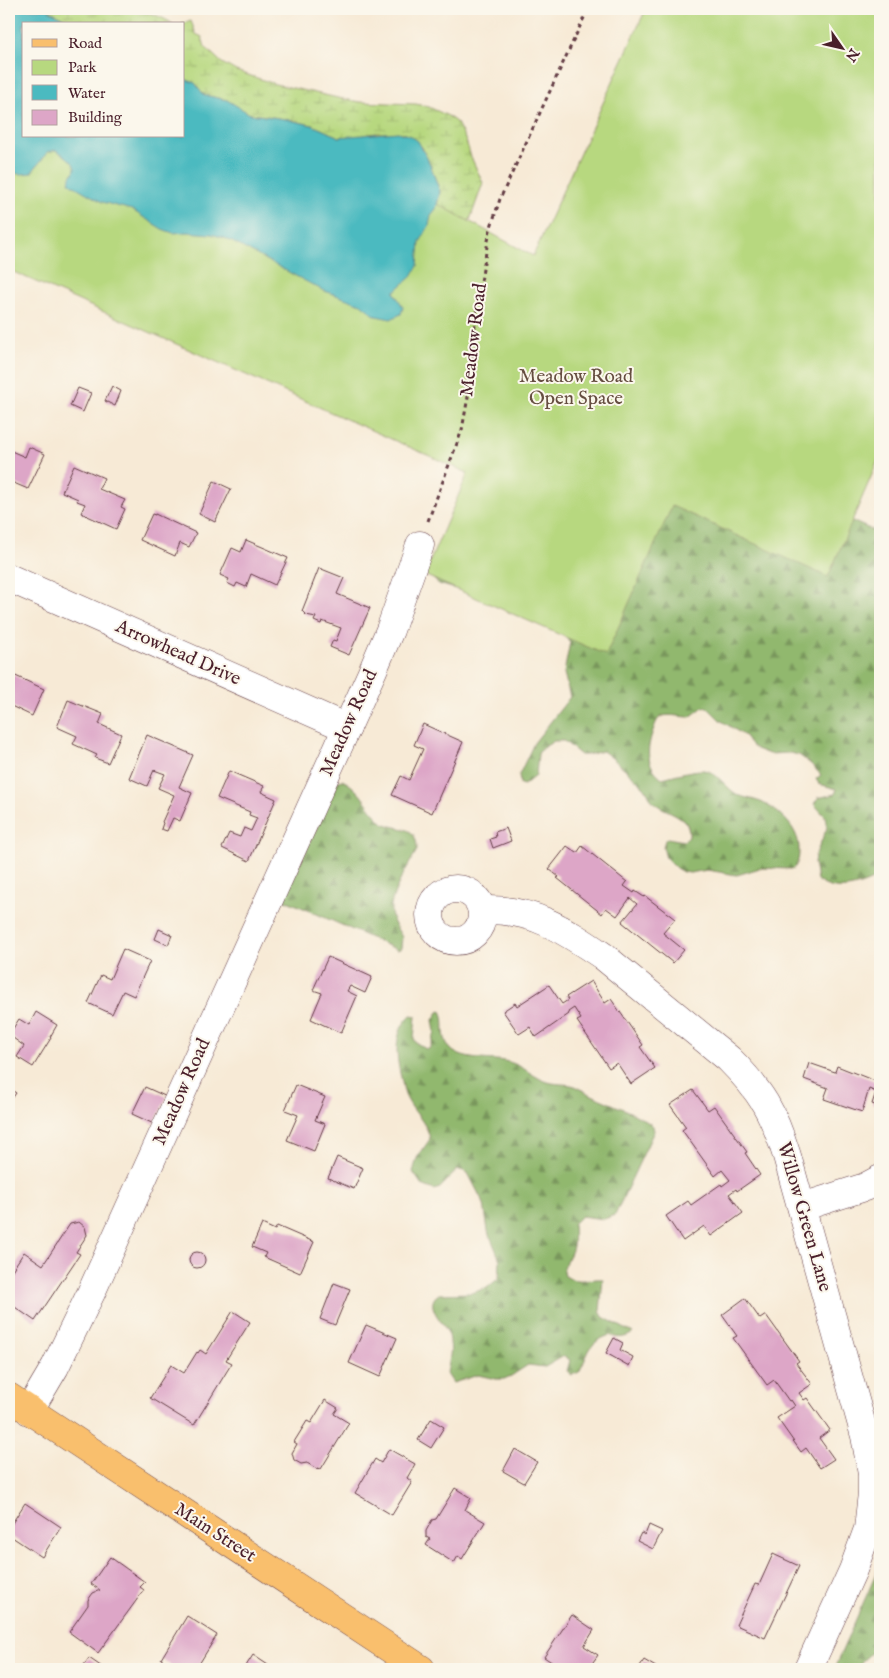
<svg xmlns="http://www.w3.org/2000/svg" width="889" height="1678" font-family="'IM FELL English',serif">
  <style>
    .forest { fill: url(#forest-firs); stroke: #6e6c4c }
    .wetland { fill: url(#wetland-marsh); stroke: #807c55 }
    .green { fill: #b7d87f; stroke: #807c55 }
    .water { fill: #4bbac0; stroke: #4a6c76 }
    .building { fill: #dda6c7 }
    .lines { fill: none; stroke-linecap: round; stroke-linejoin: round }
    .minor-casing { stroke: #643d45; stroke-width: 29 }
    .major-casing { stroke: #643d45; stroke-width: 29 }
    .path { stroke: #643d45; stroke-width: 3; stroke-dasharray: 4 4; stroke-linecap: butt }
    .minor { stroke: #fff; stroke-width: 28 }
    .major { stroke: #f9bf6d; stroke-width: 28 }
    .labels { text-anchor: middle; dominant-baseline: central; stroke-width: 4; stroke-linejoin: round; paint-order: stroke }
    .street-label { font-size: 19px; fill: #4a1f2b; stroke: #fbf7ec }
    .park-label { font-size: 19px; fill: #654d40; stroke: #fbf7ec }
  </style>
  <defs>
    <pattern id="forest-firs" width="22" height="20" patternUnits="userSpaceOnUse" patternTransform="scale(1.25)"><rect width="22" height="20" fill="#91b86e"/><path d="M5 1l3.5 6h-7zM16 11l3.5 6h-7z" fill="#78955b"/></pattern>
    <pattern id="wetland-marsh" width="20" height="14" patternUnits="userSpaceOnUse" patternTransform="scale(1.25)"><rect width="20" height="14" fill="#b7d87f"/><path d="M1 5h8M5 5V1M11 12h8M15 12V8" fill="none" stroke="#9fb96e"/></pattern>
  </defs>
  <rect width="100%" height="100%" fill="#fbf7ec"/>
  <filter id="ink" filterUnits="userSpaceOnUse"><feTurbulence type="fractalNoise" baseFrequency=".02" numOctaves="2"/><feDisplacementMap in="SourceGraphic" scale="10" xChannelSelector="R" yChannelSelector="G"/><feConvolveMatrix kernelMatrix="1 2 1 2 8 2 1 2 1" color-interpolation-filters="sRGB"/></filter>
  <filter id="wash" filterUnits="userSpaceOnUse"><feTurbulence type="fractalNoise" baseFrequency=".0096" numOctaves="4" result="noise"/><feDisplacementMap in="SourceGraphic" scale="20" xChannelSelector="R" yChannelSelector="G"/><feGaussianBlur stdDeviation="1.12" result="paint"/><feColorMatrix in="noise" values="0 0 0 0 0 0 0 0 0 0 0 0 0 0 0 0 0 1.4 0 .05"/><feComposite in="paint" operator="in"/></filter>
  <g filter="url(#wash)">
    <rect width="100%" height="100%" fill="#f7ead6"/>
    <g class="forest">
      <path d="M789 493 872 530 880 531V876C862 886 836 896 817 880L814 863 815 856 827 828 825 816 814 804 818 798 835 794 837 789 819 784 816 779 821 775 811 764 799 755 790 753 769 754 756 749 750 744 745 736 720 720 707 707H703L690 717C682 717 670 714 663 716 657 718 656 723 654 728 647 747 644 764 662 778 672 776 699 767 708 771 719 775 727 789 738 795 745 798 753 799 761 802 780 811 800 829 799 851 799 858 798 864 793 869L760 868 737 875 707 870 690 873 683 872 676 868 666 858 663 847 665 840 667 838 684 841 689 837C689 832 689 827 686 823 678 813 665 811 656 804 650 800 649 793 645 788 632 775 618 762 603 751L587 755H581L564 741H554L541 749 538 754 536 775 524 785 520 784 519 775 534 743 570 697 564 673 570 642 565 636 465 592 439 584 432 578 454 525Z"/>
      <path d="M342 780C356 786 365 801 374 813 376 815 379 820 382 822 397 832 417 822 417 850 409 865 389 895 391 912 392 921 397 929 402 937L401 948 398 950 283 899 338 781Z"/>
      <path d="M441 1011C447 1021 440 1034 449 1047 460 1062 488 1058 504 1061 520 1063 530 1075 545 1081 555 1085 565 1083 575 1086 581 1088 586 1093 592 1095 612 1105 635 1112 653 1126L654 1131 615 1215 604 1219 581 1216 573 1224C574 1245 575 1248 563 1267L565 1276C578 1284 589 1278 603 1279L600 1311 603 1317 633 1333C626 1338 617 1339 610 1335 587 1343 590 1352 579 1372L572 1375 567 1371 570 1360 564 1356 545 1367 528 1365 511 1376 504 1379H496L478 1375 453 1383 447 1374C448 1365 452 1352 450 1343 450 1339 449 1334 447 1331 442 1321 423 1304 439 1294L471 1293 487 1288 499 1278 500 1260 488 1231 484 1204 468 1173 461 1170H457L440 1188 434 1190 422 1185 413 1172 417 1158 430 1139C428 1124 414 1113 407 1099 404 1094 403 1087 402 1081 396 1059 392 1032 411 1015L416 1016 414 1039 416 1043 426 1049 430 1048 435 1032 433 1020 438 1012Z"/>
      <path d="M880 1565V1645L862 1661 859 1669H834Z"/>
    </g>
    <g class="wetland">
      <path d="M47 9C86 9 140 1 173 24H74Z"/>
      <path d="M191 21 196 34 202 37 205 47 222 63 236 71 275 84 338 98 360 102 416 104 429 107 448 116 457 123 466 141 471 157 483 183 465 234 436 209 440 192 430 164 422 147 404 133H376L347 138 339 137 312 125 285 119 246 113 227 100 204 95 195 84 184 79V24H182Z"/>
    </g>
    <path class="green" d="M9 9 24 24V136H184L399 183 533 256 646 9H880V456L828 577 672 506 606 655 424 575 468 473 9 270Z"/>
    <path class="water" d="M9 9H47L74 24H24V136H184V79L195 83 204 95 227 100 250 114 285 119 312 125 339 137 398 132 409 135 418 141 430 164 440 192 436 209 431 215 429 226 420 242 418 266 412 276 394 292 403 307 401 314 391 319 376 316 361 304 322 290 225 238 211 234 187 232 173 233 162 229 132 210 102 202 71 184 69 181C70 177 74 173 75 169 75 161 61 153 56 150L48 152 31 173 22 174 9 173Z"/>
    <g id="blocks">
      <g class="building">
        <path d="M112 386 121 391 115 406 105 401Z"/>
        <path d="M78 388 91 393 83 412 70 406Z"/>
        <path d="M29 447 45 454 28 489 9 481V450L25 457Z"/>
        <path d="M74 465 104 478 99 489 125 500 121 507 125 509 116 529 81 513 85 504 77 501 78 499 62 492Z"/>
        <path d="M214 481 231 489 215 522 199 514Z"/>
        <path d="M152 514 155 515V514L196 533 189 547 180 543 175 556 140 540Z"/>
        <path d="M246 540 288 558 275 585 251 574 246 587 237 583 235 587 227 583 229 579 220 575 232 548 241 552Z"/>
        <path d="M319 568 344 578 337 594 370 608 349 655 330 647 333 640 336 641 341 628 322 621 321 624 314 621 316 617 306 615 302 611Z"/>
        <path d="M9 673 44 689 32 716 9 705Z"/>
        <path d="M68 700 103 714 99 724 121 734 108 763 95 758 97 755 73 744 77 736 57 727Z"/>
        <path d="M423 724 463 742 432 813 392 795 401 776 409 780 423 749 414 745Z"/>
        <path d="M147 735 193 755 179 787 192 793 180 821 173 818 167 831 161 829 163 823 162 822 174 795 158 788 165 774 154 770 147 786 129 778Z"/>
        <path d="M229 771 264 786 261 792 276 799 249 861 222 848 229 833 240 837 244 828 251 831 257 818 249 815 250 812 217 798Z"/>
        <path d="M506 828 511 841 493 848 490 839 496 837 495 832Z"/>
        <path d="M567 846 577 853 582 846 627 882 624 886 634 893 635 891 644 897 645 896 675 919 663 933 684 950 673 963 622 922 637 904 630 898 617 916 606 908 602 914 557 878 559 877 549 869Z"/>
        <path d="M159 929 172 935 168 945 155 939Z"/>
        <path d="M123 949 150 961 134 996 123 991 112 1014 88 1003 101 975 110 979Z"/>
        <path d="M328 957 372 977 365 993 350 986 347 991 357 996 341 1033 311 1019 322 993 313 990Z"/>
        <path d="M591 981 605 1003 611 999 643 1045 640 1047 655 1068 631 1084 617 1063 609 1068 577 1021 581 1019 574 1008 568 1012 569 1014 536 1037 530 1027 519 1034 503 1011 515 1003 517 1006 549 985 562 1004 568 1000 566 997Z"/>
        <path d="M36 1012 57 1025 50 1037 51 1038 33 1067 17 1057 24 1046 9 1035 19 1019 29 1025Z"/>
        <path d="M809 1063 835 1072 837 1066 880 1083V1107L872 1104 876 1092 869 1089 862 1112 824 1099 828 1088 804 1079Z"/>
        <path d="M296 1085 325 1097 315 1120 325 1124 314 1151 287 1140 298 1115 285 1110Z"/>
        <path d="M145 1087 167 1097 154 1124 132 1114Z"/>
        <path d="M9 1088 16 1093 9 1103Z"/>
        <path d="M693 1090 708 1110 714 1106 747 1152 745 1153 760 1175 737 1191 736 1189 729 1194 743 1213 711 1236 704 1226 683 1241 666 1216 688 1201 691 1205 721 1184 722 1186 730 1180 722 1170 715 1176 682 1130 686 1127 670 1105Z"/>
        <path d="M337 1157 363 1168 354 1189 328 1178Z"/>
        <path d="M79 1222 85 1227 87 1235 76 1252 80 1254 35 1321 9 1303V1275L24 1252 43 1265 70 1224Z"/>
        <path d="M262 1224 275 1230 277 1226 314 1242 300 1273 264 1257 266 1253 252 1247Z"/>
        <circle cx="197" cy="1260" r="8"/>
        <path d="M334 1283 350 1289 335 1325 320 1319Z"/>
        <path d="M745 1298 760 1319 766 1315 799 1361 796 1363 812 1384 799 1393 804 1400 807 1398 830 1430 819 1438 834 1459 820 1468 806 1448 801 1452 777 1418 795 1406 791 1400 789 1401 774 1380 767 1385 733 1338 737 1336 722 1315Z"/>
        <path d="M233 1311 250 1322 226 1360 232 1363 227 1371 194 1425 150 1398 171 1365 184 1373 197 1352 198 1353 200 1350 206 1354Z"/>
        <path d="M366 1325 397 1338 380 1377 349 1363Z"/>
        <path d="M614 1338 623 1343 620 1350 633 1357 629 1366 606 1353Z"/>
        <path d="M325 1400 338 1408 334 1414 349 1423 321 1469 318 1468 317 1469 307 1463 301 1464 294 1460 292 1453 297 1444 294 1442 307 1421 311 1423Z"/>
        <path d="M431 1419 444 1427 431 1448 418 1440Z"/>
        <path d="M389 1449 415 1464 407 1478 412 1482 392 1515 355 1493 375 1459 381 1463Z"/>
        <path d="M515 1449 537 1462 524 1483 503 1471Z"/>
        <path d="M455 1488 471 1498 465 1510 485 1522 462 1559 458 1556 454 1563 426 1545 430 1539 426 1537V1531L432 1520 436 1519Z"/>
        <path d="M25 1503 61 1527 42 1557 9 1535V1528Z"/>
        <path d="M649 1525 662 1531 653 1549 637 1541 641 1533 645 1535Z"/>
        <path d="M773 1554 799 1566 765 1638 736 1625 755 1584 759 1585Z"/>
        <path d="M110 1557 145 1582 140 1587 144 1590 98 1653 69 1632 88 1605V1600L93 1593 100 1590 91 1584Z"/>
        <path d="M572 1615 594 1630 584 1646 598 1655 588 1669H562L544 1657Z"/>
        <path d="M187 1616 217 1635 196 1669H168L170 1665 161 1659Z"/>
        <path d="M253 1655 274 1669H244Z"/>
        <path d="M89 1658 105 1669H81Z"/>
        <path d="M644 1660 659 1669H638Z"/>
      </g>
    </g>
  </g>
  <g filter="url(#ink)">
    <use href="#blocks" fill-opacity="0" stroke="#643d45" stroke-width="1"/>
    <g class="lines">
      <defs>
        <g id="minor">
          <path d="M9 578 347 728"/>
          <circle cx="456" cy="915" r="26"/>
          <path d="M482 910C532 908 563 929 603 956L729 1059C762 1092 773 1112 787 1156L865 1436 872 1474V1493L868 1529 853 1570 808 1669"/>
          <path d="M802 1207 865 1187 880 1179"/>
          <path d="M29 1411 55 1367 91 1293 373 670 390 630 420 545"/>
        </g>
        <path id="major" d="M9 1397 421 1669"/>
      </defs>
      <use href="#minor" class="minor-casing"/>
      <use href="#major" class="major-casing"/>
      <path class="path" d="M428 521 462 430 473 369 475 321 483 269 490 230 500 199 588 9"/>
      <use href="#minor" class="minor"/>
      <use href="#major" class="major"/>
    </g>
  </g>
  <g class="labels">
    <g class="street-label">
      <text transform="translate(474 340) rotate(-83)">Meadow Road</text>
      <text transform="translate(178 653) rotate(24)">Arrowhead Drive</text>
      <text transform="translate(349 723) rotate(-66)">Meadow Road</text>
      <text transform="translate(182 1092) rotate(-66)">Meadow Road</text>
      <text transform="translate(804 1217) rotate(74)">Willow Green Lane</text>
      <text transform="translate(215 1533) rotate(33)">Main Street</text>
    </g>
    <g class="park-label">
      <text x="576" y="377">Meadow Road<tspan x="576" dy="22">Open Space</tspan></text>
    </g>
  </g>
  <rect width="889" height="1678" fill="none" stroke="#fbf7ec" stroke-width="30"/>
  <rect x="22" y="22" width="162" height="115" fill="#fbf7ec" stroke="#b4a19f"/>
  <rect x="32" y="39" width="25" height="8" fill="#f9bf6d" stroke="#b4a19f"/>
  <text x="68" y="48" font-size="15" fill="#4a1f2b">Road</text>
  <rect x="32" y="60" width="25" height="15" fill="#b7d87f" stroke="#b4a19f"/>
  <text x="68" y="72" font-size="15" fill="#4a1f2b">Park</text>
  <rect x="32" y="85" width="25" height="15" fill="#4bbac0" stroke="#b4a19f"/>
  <text x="68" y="98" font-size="15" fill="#4a1f2b">Water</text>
  <rect x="32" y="110" width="25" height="15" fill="#dda6c7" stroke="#b4a19f"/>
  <text x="68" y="122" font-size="15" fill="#4a1f2b">Building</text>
  <g transform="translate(842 48) rotate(124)" stroke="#fbf7ec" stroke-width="4" paint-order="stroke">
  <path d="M0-4L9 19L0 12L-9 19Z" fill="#4a1f2b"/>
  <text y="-8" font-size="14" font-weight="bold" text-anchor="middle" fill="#4a1f2b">N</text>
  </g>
</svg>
